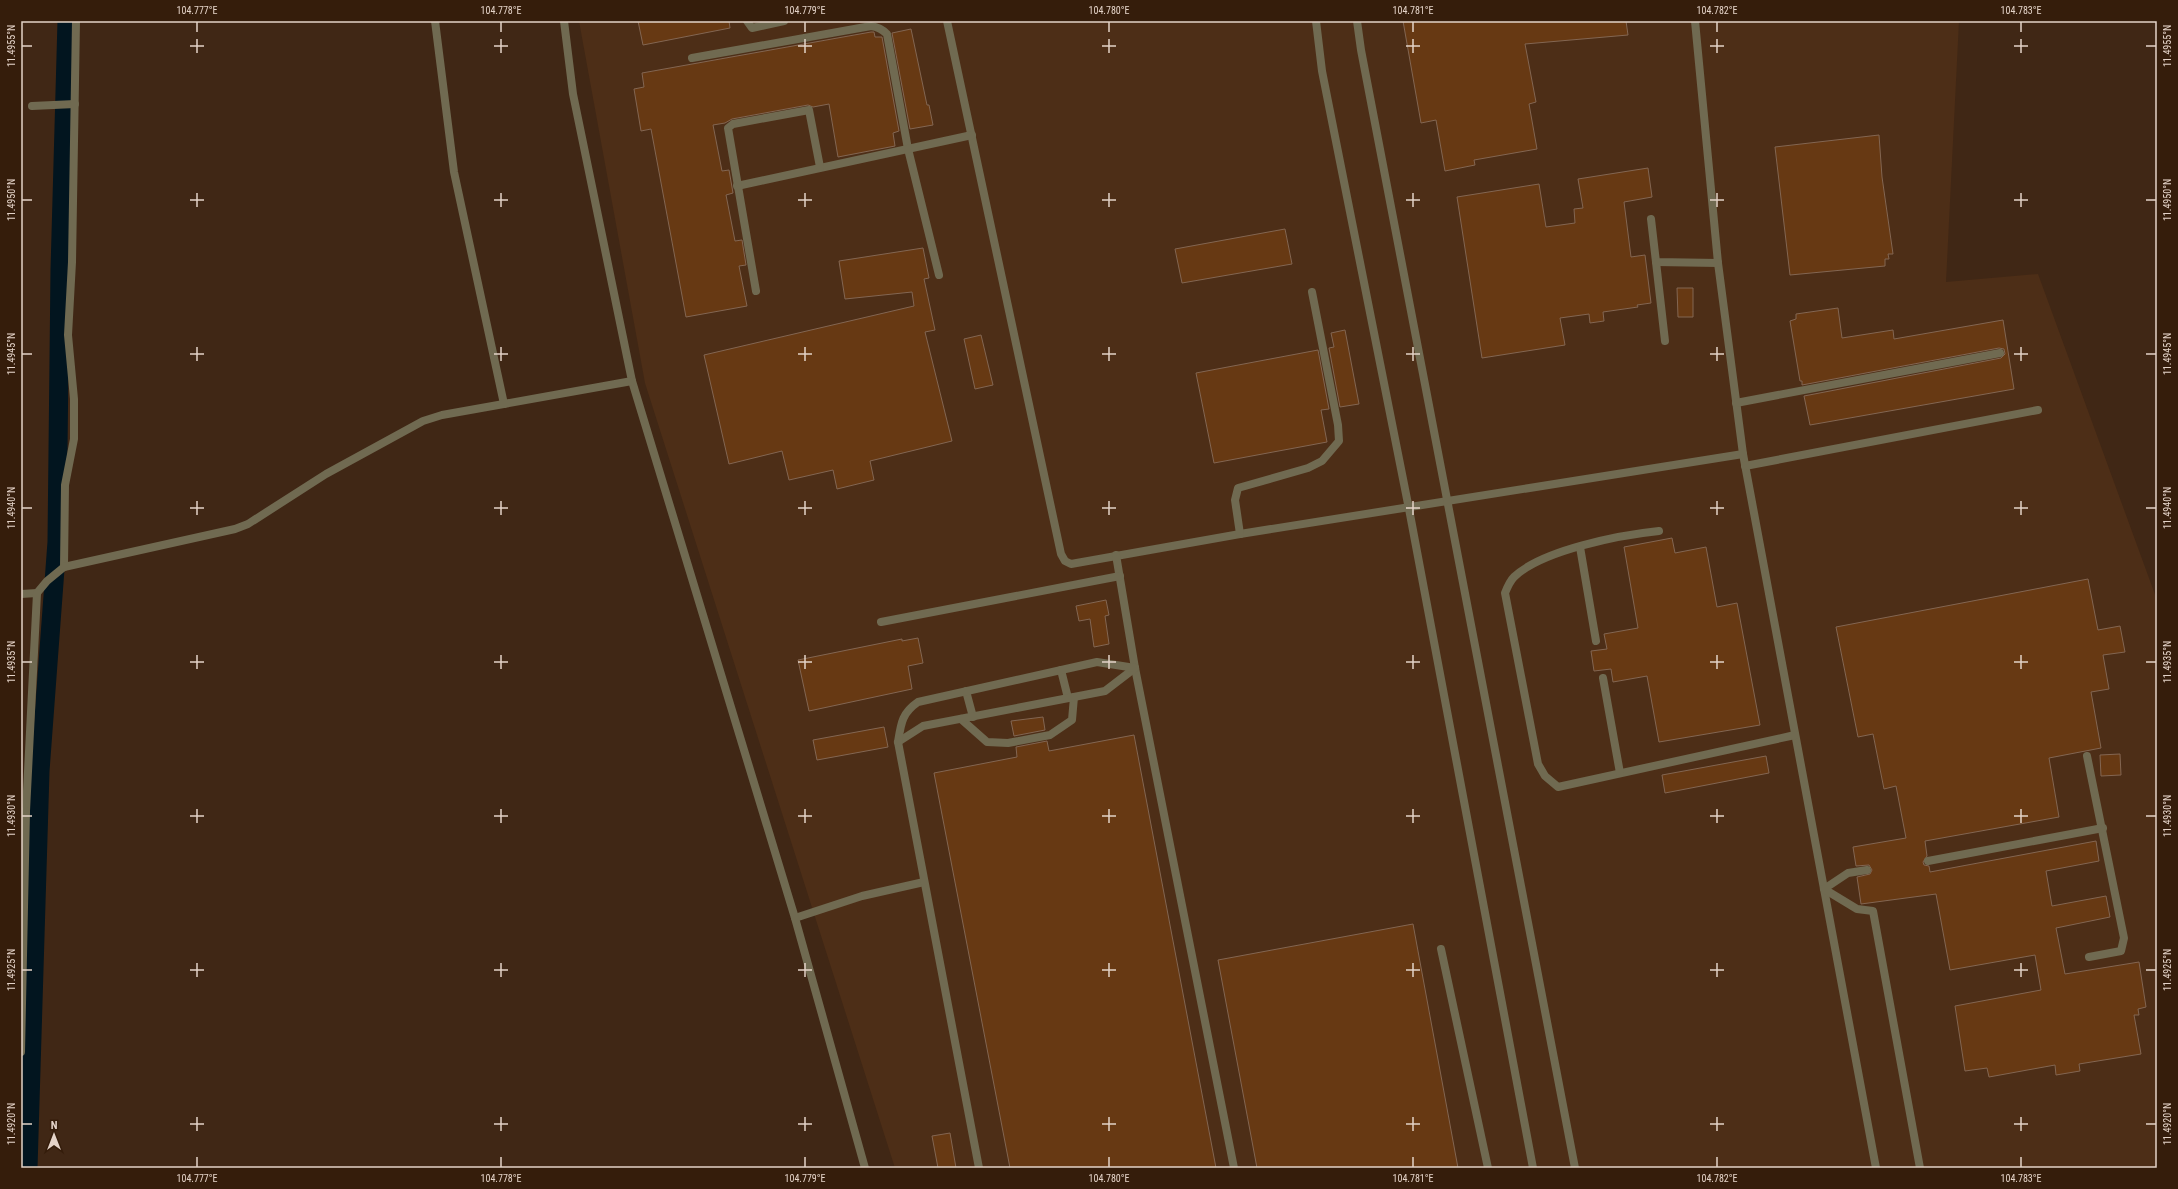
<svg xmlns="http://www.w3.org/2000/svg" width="2178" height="1189" font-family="'Roboto Condensed',sans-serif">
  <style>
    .built { fill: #4d2e17 }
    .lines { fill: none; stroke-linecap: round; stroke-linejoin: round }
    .canal { stroke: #02151f; stroke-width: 19 }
    .building { fill: #673913; stroke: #836652 }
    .service { stroke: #706a51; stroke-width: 8 }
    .minor { stroke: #706a51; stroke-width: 8 }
    .tertiary { stroke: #706a51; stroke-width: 8 }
    .ticks { fill: none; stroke: #e4d3c8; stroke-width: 1.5 }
    .neatline { fill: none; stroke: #e4d3c8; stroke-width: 1.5 }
    .ticks-label { font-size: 10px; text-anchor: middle; fill: #e4d3c8 }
  </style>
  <rect width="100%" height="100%" fill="#402715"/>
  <path class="built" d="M579 21H1959L1946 282 2038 274 2157 600V1168H895L645 383Z"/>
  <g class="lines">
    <path class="canal" d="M28 1168 40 771 57 542 60 270 67 21"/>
  </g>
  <g class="building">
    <path d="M638 21H729L730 28 643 45Z"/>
    <path d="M1403 21H1626L1628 35 1525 44 1536 102 1529 104 1537 149 1474 160 1475 165 1445 171 1436 120 1421 123Z"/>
    <path d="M911 29 927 105H929L933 125 910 129 892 33Z"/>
    <path d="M871 32H874L875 37H882L899 131 893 133 895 146 838 157 829 104 813 107 808 105 732 119 725 123 713 125 722 171 729 170 733 193 726 195 735 241 742 240 746 265 739 266 747 306 686 317 651 129 641 131 634 89 644 87 642 73Z"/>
    <path d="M1879 135 1882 177 1893 254H1888L1889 259H1885V266L1790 275 1775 147Z"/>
    <path d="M1648 168 1652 197 1624 202 1631 257 1645 255 1651 303 1637 305 1638 307 1603 312 1604 321 1590 323 1589 314 1560 318 1565 345 1482 358 1457 197 1539 184 1546 227 1575 223 1574 209 1583 208 1578 179Z"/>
    <path d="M1285 229 1292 264 1182 283 1175 249Z"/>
    <path d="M923 248 929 278 924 279 935 330 925 332 952 441 870 461 874 480 837 489 833 470 789 480 782 451 729 464 704 355 914 306 912 292 845 299 839 261Z"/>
    <path d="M1677 288H1693V317H1678Z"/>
    <path d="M1838 308 1842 338 1893 330 1894 339 2003 320 2014 389 1810 425 1804 396 2001 358 2005 354 2004 349 1999 348 1802 385V381H1800L1790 321 1796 319V314Z"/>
    <path d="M1345 330 1359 404 1340 407 1329 348 1334 347 1331 333Z"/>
    <path d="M981 335 993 385 975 389 964 339Z"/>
    <path d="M1318 350 1329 409 1321 410 1327 442 1214 463 1196 373Z"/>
    <path d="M1672 538 1675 553 1706 547 1717 607 1737 603 1760 725 1659 742 1647 676 1613 682 1611 669 1594 671 1591 651 1607 649 1604 634 1638 628 1624 547Z"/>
    <path d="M2088 579 2098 630 2120 626 2125 652 2103 655 2109 689 2091 692 2101 748 2049 758 2059 817 1925 841 1927 856 1923 862 1924 865 1929 866 1930 872 2096 841 2099 861 2046 871 2052 906 2106 896 2110 917 2056 928 2065 974 2139 962 2146 1007 2138 1009 2139 1015H2134L2141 1054 2079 1064 2080 1071 2056 1075 2055 1065 1989 1077 1987 1068 1965 1071 1955 1006 2041 990 2035 955 1950 970 1936 894 1861 904 1857 877 1870 874 1872 870 1869 865 1856 866 1853 847 1906 838 1896 786 1884 789 1873 734 1858 737 1836 627Z"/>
    <path d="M1106 600 1109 615 1105 616 1109 644 1094 647 1090 619 1079 621 1076 606Z"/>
    <path d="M918 638 923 663 908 666 912 689 809 711 798 660 902 639V641Z"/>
    <path d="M1043 717 1045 730 1014 736 1011 721Z"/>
    <path d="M884 727 888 747 817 760 813 740Z"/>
    <path d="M1134 735 1216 1168H1010L934 773 1017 757 1016 747 1047 741 1049 751Z"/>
    <path d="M2120 754 2121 775 2101 776 2100 755Z"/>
    <path d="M1766 756 1769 773 1665 793 1662 775Z"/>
    <path d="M1413 924 1458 1168H1257L1218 960Z"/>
    <path d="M950 1133 956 1168H938L932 1136Z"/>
  </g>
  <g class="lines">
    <g class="service">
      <path d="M747 21 752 28 784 21"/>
      <path d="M947 21 1061 554 1065 561 1071 564 1240 534 1743 454"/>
      <path d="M1695 21 1718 263 1743 454 1876 1168"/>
      <path d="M692 58 871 26C878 27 882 29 887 34L908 149 939 275"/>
      <path d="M32 106 75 104"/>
      <path d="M737 186 972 135"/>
      <path d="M1651 219 1656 262 1718 263"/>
      <path d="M1656 262 1665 341"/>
      <path d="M756 291 728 128 733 124 809 110 820 167"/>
      <path d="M1736 403 2000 353"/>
      <path d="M1745 466 2038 410"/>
      <path d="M1659 531C1620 535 1542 550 1514 577 1510 581 1507 588 1505 593L1538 764 1545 776 1558 787 1795 735"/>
      <path d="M1240 534 1235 500 1238 488 1308 468 1322 461 1339 441 1338 425 1312 292"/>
      <path d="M1580 547 1596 641"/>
      <path d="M1116 555 1135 668 1234 1168"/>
      <path d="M64 567 65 485 74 439V399L68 335 72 262 76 21"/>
      <path d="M881 622 1120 576"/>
      <path d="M1061 670 1068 698"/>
      <path d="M1603 678 1620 773"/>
      <path d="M966 691 973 717"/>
      <path d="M961 719 987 742 1008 743 1050 735 1072 720 1074 697"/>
      <path d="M898 742 923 726 1105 691 1135 668"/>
      <path d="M2087 756 2124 938 2121 951 2089 957"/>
      <path d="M1928 861 2103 828"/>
      <path d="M1867 870 1848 873 1824 889 1857 909 1873 911 1920 1168"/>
      <path d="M795 918 862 896 924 882"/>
      <path d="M1441 949 1488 1168"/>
      <path d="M979 1168 898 742C901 723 902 713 918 702L1097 662 1135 668"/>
    </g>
    <g class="minor">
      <path d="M435 21 454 172 504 404"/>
      <path d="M564 21 573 94 632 381 795 918 865 1168"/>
      <path d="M21 594 37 593"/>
      <path d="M21 812 26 811 37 593 47 581 64 567 235 529 248 524 326 474 423 421 442 415 632 381"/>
      <path d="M21 1052 26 811"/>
    </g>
    <g class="tertiary">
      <path d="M1316 21 1322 71 1409 509 1533 1168"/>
      <path d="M1357 21 1361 50 1575 1168"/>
    </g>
  </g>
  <path class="ticks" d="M197 22V32M501 22V32M805 22V32M1109 22V32M1413 22V32M1717 22V32M2021 22V32M197 39V53M501 39V53M805 39V53M1109 39V53M1413 39V53M1717 39V53M2021 39V53M22 46H32M190 46H204M494 46H508M798 46H812M1102 46H1116M1406 46H1420M1710 46H1724M2014 46H2028M2146 46H2156M197 193V207M501 193V207M805 193V207M1109 193V207M1413 193V207M1717 193V207M2021 193V207M22 200H32M190 200H204M494 200H508M798 200H812M1102 200H1116M1406 200H1420M1710 200H1724M2014 200H2028M2146 200H2156M197 347V361M501 347V361M805 347V361M1109 347V361M1413 347V361M1717 347V361M2021 347V361M22 354H32M190 354H204M494 354H508M798 354H812M1102 354H1116M1406 354H1420M1710 354H1724M2014 354H2028M2146 354H2156M197 501V515M501 501V515M805 501V515M1109 501V515M1413 501V515M1717 501V515M2021 501V515M22 508H32M190 508H204M494 508H508M798 508H812M1102 508H1116M1406 508H1420M1710 508H1724M2014 508H2028M2146 508H2156M197 655V669M501 655V669M805 655V669M1109 655V669M1413 655V669M1717 655V669M2021 655V669M22 662H32M190 662H204M494 662H508M798 662H812M1102 662H1116M1406 662H1420M1710 662H1724M2014 662H2028M2146 662H2156M197 809V823M501 809V823M805 809V823M1109 809V823M1413 809V823M1717 809V823M2021 809V823M22 816H32M190 816H204M494 816H508M798 816H812M1102 816H1116M1406 816H1420M1710 816H1724M2014 816H2028M2146 816H2156M197 963V977M501 963V977M805 963V977M1109 963V977M1413 963V977M1717 963V977M2021 963V977M22 970H32M190 970H204M494 970H508M798 970H812M1102 970H1116M1406 970H1420M1710 970H1724M2014 970H2028M2146 970H2156M197 1117V1131M501 1117V1131M805 1117V1131M1109 1117V1131M1413 1117V1131M1717 1117V1131M2021 1117V1131M22 1124H32M190 1124H204M494 1124H508M798 1124H812M1102 1124H1116M1406 1124H1420M1710 1124H1724M2014 1124H2028M2146 1124H2156M197 1157V1167M501 1157V1167M805 1157V1167M1109 1157V1167M1413 1157V1167M1717 1157V1167M2021 1157V1167"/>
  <rect width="2178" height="1189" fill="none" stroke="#351d0b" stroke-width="44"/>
  <g transform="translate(54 1135)" stroke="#351d0b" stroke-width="3" paint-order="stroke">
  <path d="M0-3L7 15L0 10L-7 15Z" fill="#e4d3c8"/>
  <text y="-6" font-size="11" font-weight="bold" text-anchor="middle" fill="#e4d3c8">N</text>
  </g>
  <rect x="22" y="22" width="2134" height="1145" class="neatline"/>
  <g class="ticks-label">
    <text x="197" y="14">104.777°E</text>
    <text x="501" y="14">104.778°E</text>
    <text x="805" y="14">104.779°E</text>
    <text x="1109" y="14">104.780°E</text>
    <text x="1413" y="14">104.781°E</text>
    <text x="1717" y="14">104.782°E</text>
    <text x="2021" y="14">104.783°E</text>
    <text transform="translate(11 46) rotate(-90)" y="4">11.4955°N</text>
    <text transform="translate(2167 46) rotate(-90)" y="4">11.4955°N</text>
    <text transform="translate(11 200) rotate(-90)" y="4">11.4950°N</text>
    <text transform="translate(2167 200) rotate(-90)" y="4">11.4950°N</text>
    <text transform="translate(11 354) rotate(-90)" y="4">11.4945°N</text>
    <text transform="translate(2167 354) rotate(-90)" y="4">11.4945°N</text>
    <text transform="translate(11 508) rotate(-90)" y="4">11.4940°N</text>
    <text transform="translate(2167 508) rotate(-90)" y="4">11.4940°N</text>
    <text transform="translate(11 662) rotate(-90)" y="4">11.4935°N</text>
    <text transform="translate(2167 662) rotate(-90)" y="4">11.4935°N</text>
    <text transform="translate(11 816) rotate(-90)" y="4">11.4930°N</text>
    <text transform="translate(2167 816) rotate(-90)" y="4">11.4930°N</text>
    <text transform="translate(11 970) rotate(-90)" y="4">11.4925°N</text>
    <text transform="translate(2167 970) rotate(-90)" y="4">11.4925°N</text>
    <text transform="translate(11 1124) rotate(-90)" y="4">11.4920°N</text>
    <text transform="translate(2167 1124) rotate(-90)" y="4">11.4920°N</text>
    <text x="197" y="1182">104.777°E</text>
    <text x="501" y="1182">104.778°E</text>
    <text x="805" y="1182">104.779°E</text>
    <text x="1109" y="1182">104.780°E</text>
    <text x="1413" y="1182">104.781°E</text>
    <text x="1717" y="1182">104.782°E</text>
    <text x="2021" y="1182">104.783°E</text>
  </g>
</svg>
